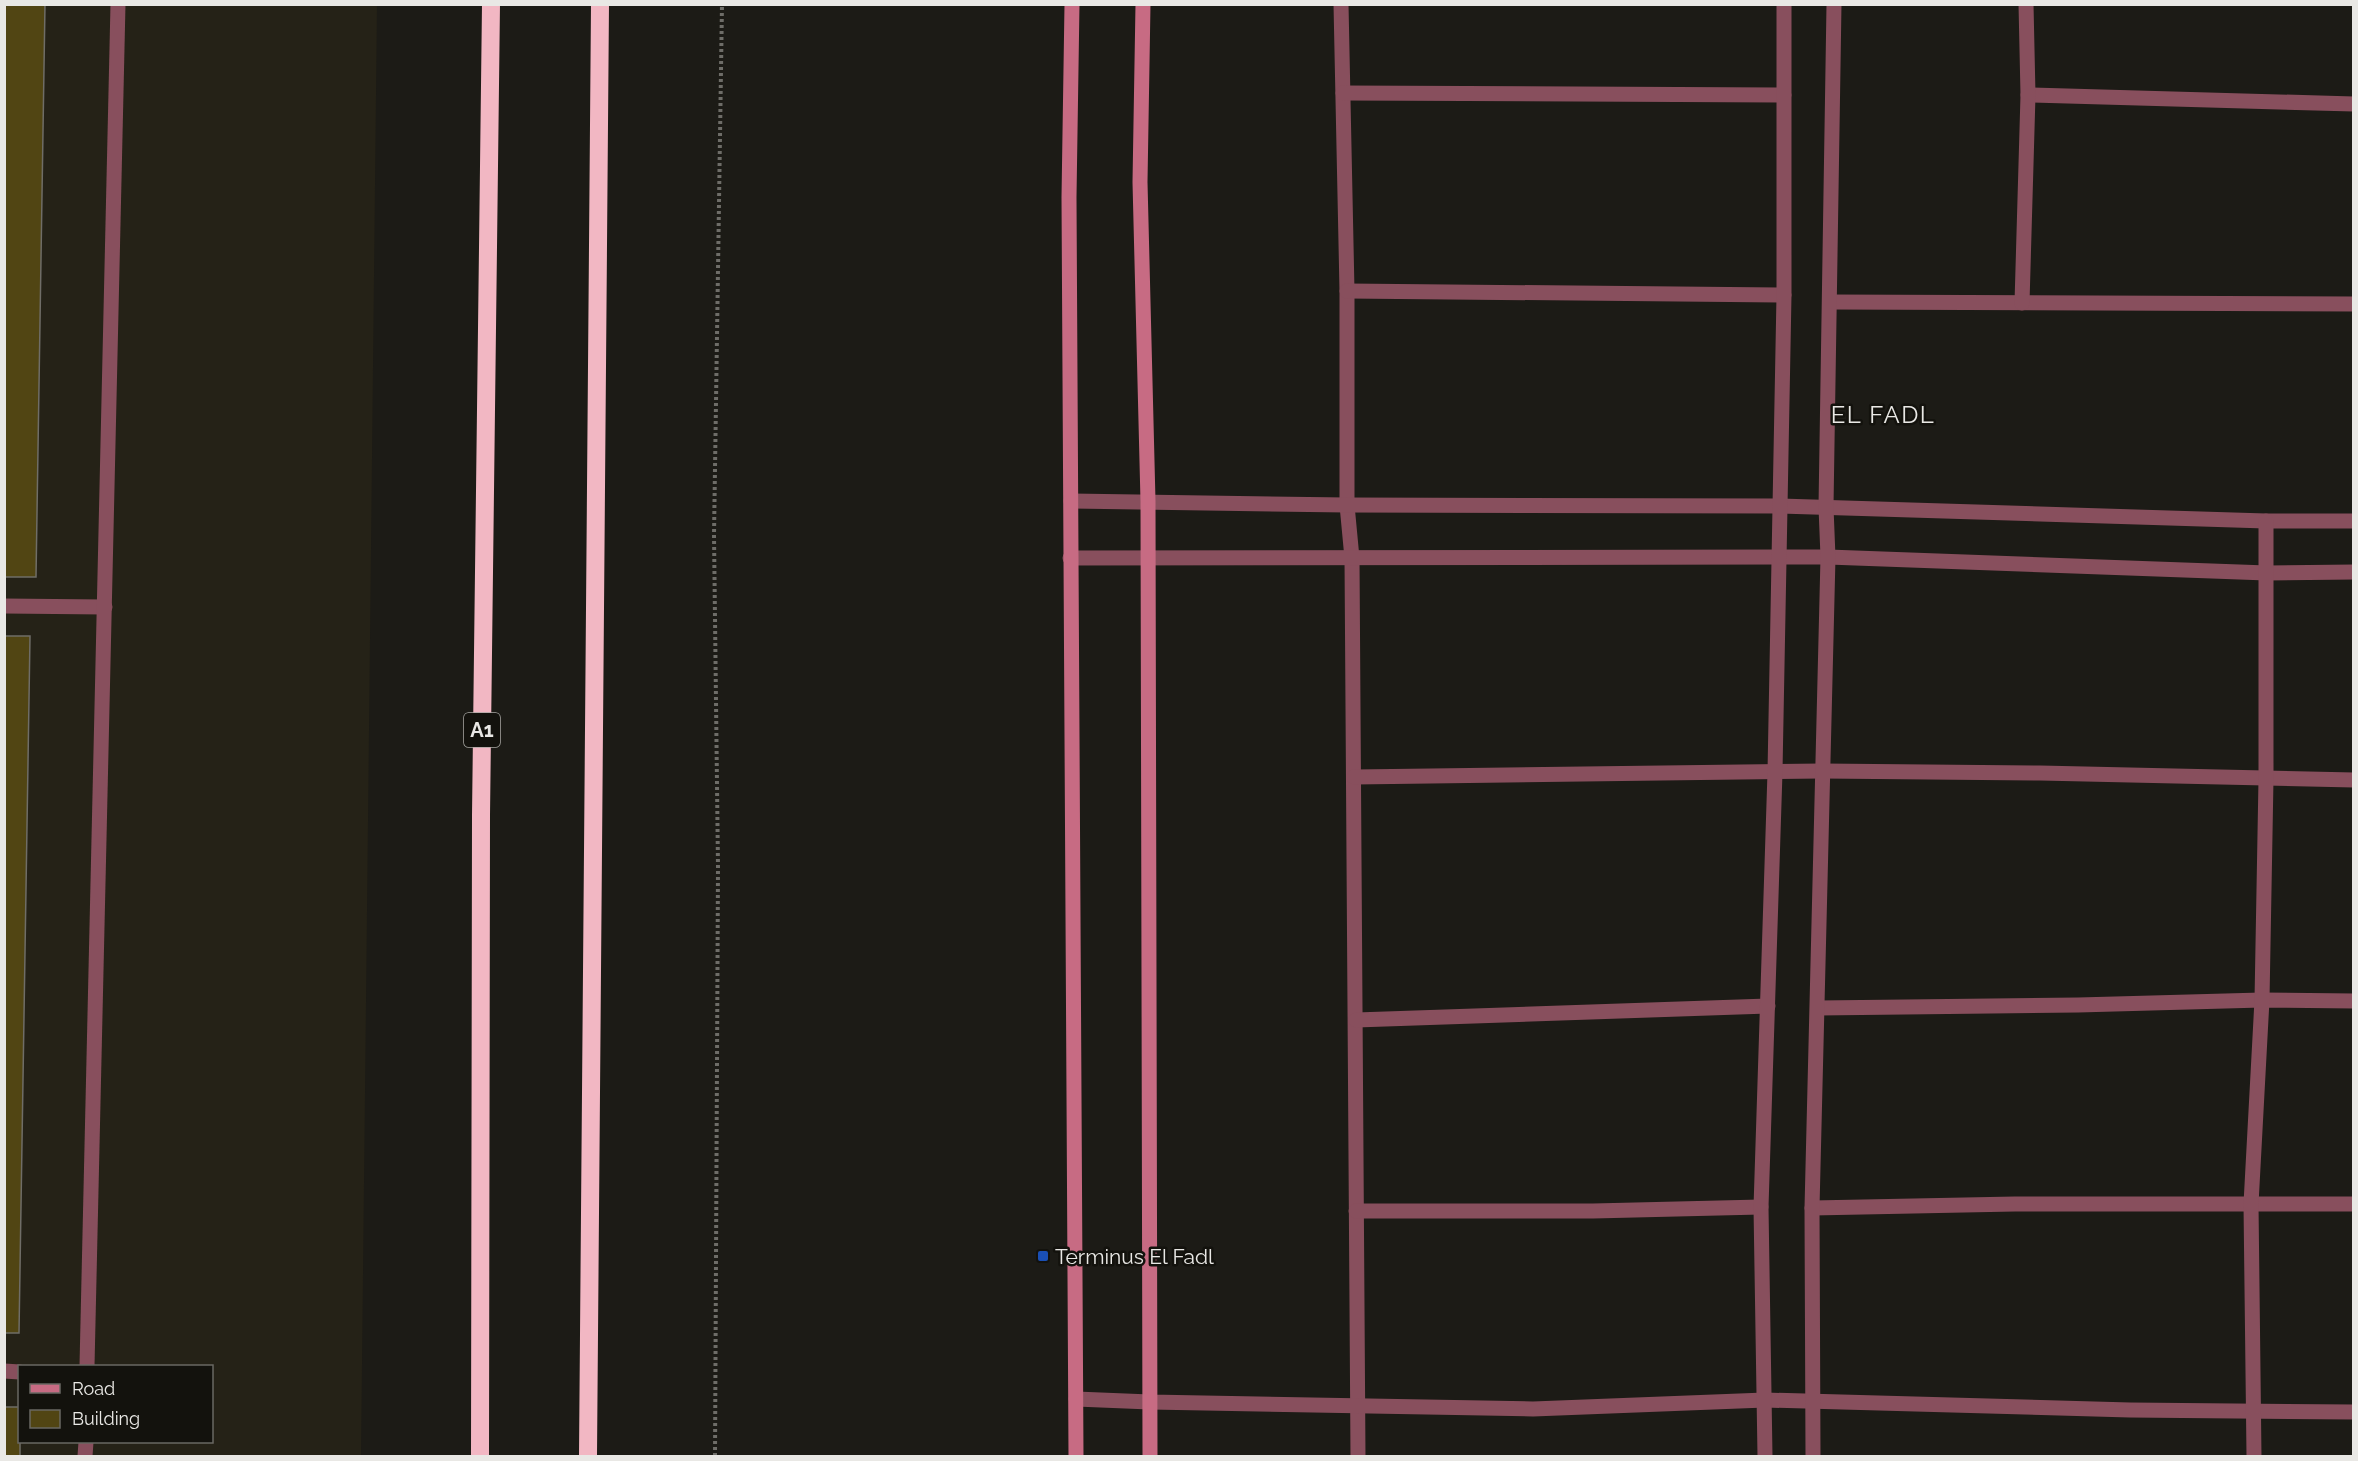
<svg xmlns="http://www.w3.org/2000/svg" width="2358" height="1461" font-family="Raleway,sans-serif">
  <style>
    .built { fill: #252217; fill-rule: evenodd }
    .building { fill: #514513; stroke: #6f6d67; stroke-width: 1.5 }
    .lines { fill: none; stroke-linecap: round; stroke-linejoin: round }
    .path { stroke: #6e6d68; stroke-width: 4; stroke-dasharray: 3 3; stroke-linecap: butt }
    .lane { stroke: #884f5d; stroke-width: 15 }
    .street { stroke: #884f5d; stroke-width: 15 }
    .secondary { stroke: #c76b83; stroke-width: 15 }
    .highway { stroke: #f2b7c3; stroke-width: 18 }
    .transit-dot { fill: #1a4fb4; stroke: #13120d; stroke-width: 2 }
    .labels { text-anchor: middle; dominant-baseline: central; stroke-width: 5; stroke-linejoin: round; paint-order: stroke }
    .shield { fill: #13120d; stroke: #a9a8a4; stroke-width: 1.5 }
    .shield-label { font-size: 20px; font-weight: bold; fill: #e9e8e5 }
    .poi-label { font-size: 21px; fill: #e9e8e5; stroke: #13120d; text-anchor: start }
    .quarter-label { font-size: 24px; letter-spacing: 1.5px; fill: #e9e8e5; stroke: #13120d }
  </style>
  <rect width="100%" height="100%" fill="#1c1b16"/>
  <path class="built" d="M5 5H377L361 1456H5ZM20 1366H212V1442H20Z"/>
  <g class="building">
    <path d="M4 4H45L36 577H4Z"/>
    <path d="M4 636H30L19 1333H4Z"/>
    <rect x="4" y="1407" width="16" height="49"/>
  </g>
  <g class="lines">
    <path class="path" d="M715 1456 718 867 714 535 722 4"/>
    <g class="lane">
      <path d="M4 606 105 607"/>
      <path d="M87 1366 118 4"/>
      <path d="M4 1371 20 1372"/>
      <path d="M85 1456 86 1442"/>
    </g>
    <g class="street">
      <path d="M1341 4 1347 291V505L1352 558 1358 1456"/>
      <path d="M1343 93 1784 95"/>
      <path d="M2028 95 2354 104"/>
      <path d="M1347 291 1784 295"/>
      <path d="M1831 302 2354 304"/>
      <path d="M2022 303 2028 95 2026 4"/>
      <path d="M1071 501 1347 505 1780 506 2266 521H2354"/>
      <path d="M1070 558 1828 557 2267 573 2354 572"/>
      <path d="M1354 777 1822 771 2040 773 2354 780"/>
      <path d="M1818 1008 2078 1005 2262 1000 2354 1001"/>
      <path d="M1356 1020 1768 1006"/>
      <path d="M1812 1208 2015 1204H2354"/>
      <path d="M1356 1211H1593L1761 1207"/>
      <path d="M1076 1399 1150 1402 1533 1409 1765 1400 2130 1410 2354 1412"/>
      <path d="M1765 1456 1761 1207 1775 772 1784 295V4"/>
      <path d="M1813 1456 1812 1208 1828 557 1826 507 1834 4"/>
      <path d="M2254 1456 2251 1204 2262 1000 2266 779V521"/>
    </g>
    <g class="secondary">
      <path d="M1072 4 1069 197 1076 1456"/>
      <path d="M1143 4 1140 182 1148 501 1150 1456"/>
    </g>
    <g class="highway">
      <path d="M480 1456 481 815 491 4"/>
      <path d="M588 1456 600 4"/>
    </g>
  </g>
  <rect class="transit-dot" x="1037" y="1250" width="12" height="12" rx="3"/>
  <g class="labels">
    <rect class="shield" x="464" y="713" width="36" height="34" rx="4.5"/>
    <g class="shield-label">
      <text x="482" y="730">A1</text>
    </g>
    <g class="poi-label">
      <text x="1055" y="1256">Terminus El Fadl</text>
    </g>
    <g class="quarter-label">
      <text x="1883" y="414">EL FADL</text>
    </g>
  </g>
  <rect width="2358" height="1461" fill="none" stroke="#e9e8e5" stroke-width="12"/>
  <rect x="18" y="1365" width="195" height="78" fill="#13120d" stroke="#696863" stroke-width="1.5"/>
  <rect x="30" y="1384" width="30" height="9" fill="#c76b83" stroke="#696863" stroke-width="1.5"/>
  <text x="72" y="1395" font-size="18" fill="#e9e8e5">Road</text>
  <rect x="30" y="1410" width="30" height="18" fill="#514513" stroke="#696863" stroke-width="1.5"/>
  <text x="72" y="1425" font-size="18" fill="#e9e8e5">Building</text>
</svg>
